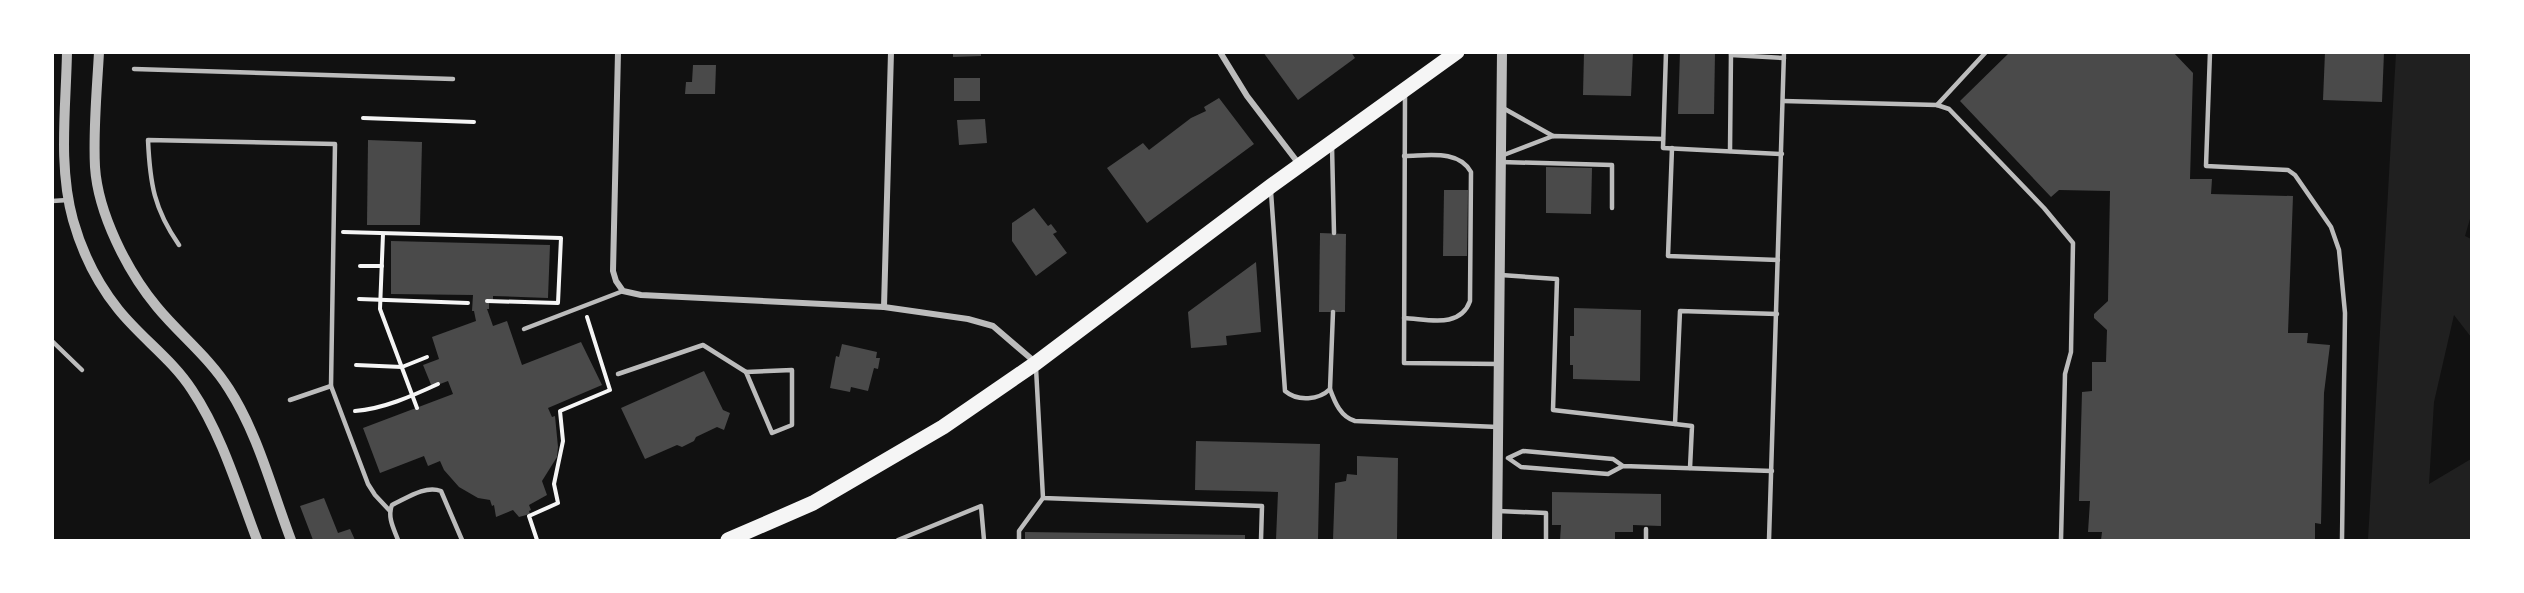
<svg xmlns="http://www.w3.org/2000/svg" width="2524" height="593" font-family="Spectral,serif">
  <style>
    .green { fill: #202020 }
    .building { fill: #4a4a4a }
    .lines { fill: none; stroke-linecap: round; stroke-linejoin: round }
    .path { stroke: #f5f5f5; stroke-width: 4 }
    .service { stroke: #bcbcbc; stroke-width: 4.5 }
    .minor { stroke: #bcbcbc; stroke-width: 6 }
    .tertiary { stroke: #bcbcbc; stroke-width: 10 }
    .primary { stroke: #f5f5f5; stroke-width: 15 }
  </style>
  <rect width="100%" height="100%" fill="#111"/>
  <path class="green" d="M2396 53H2471L2472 212 2465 236 2471 239V337L2454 315 2434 402 2429 484 2471 459V540H2368Z"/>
  <g class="building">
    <path d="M953 52H981V56L953 57Z"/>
    <path d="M1263 52H1351L1355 58 1298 100Z"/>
    <path d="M1584 52H1633L1631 96 1583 95Z"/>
    <path d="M1680 52H1715L1714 114H1678Z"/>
    <path d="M2010 52H2173L2193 73 2190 179H2212L2211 194 2293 196 2288 333H2308L2307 343 2330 345 2324 393 2321 524 2315 523V540H2101L2102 532H2088L2090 501H2079L2082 392 2092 391V362H2106L2107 330 2094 318V314L2108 301 2110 191 2059 190 2051 197 1960 101Z"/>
    <path d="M2325 52H2384L2382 102 2323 100Z"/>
    <path d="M693 65H716L715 94H685L686 82H692Z"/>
    <rect x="954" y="78" width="26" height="23"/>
    <path d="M1219 98 1254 144 1147 223 1107 168 1143 143 1149 150 1191 118 1206 111 1204 107Z"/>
    <path d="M985 119 987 143 959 145 957 120Z"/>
    <path d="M368 140 422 142 420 225H367Z"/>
    <path d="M1546 167 1592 168 1591 214 1546 213Z"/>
    <path d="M1444 190H1468L1467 256H1443Z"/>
    <path d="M1034 208 1048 226 1051 224 1057 232 1053 234 1067 253 1036 276 1012 241V223Z"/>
    <path d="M1320 233 1346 234 1345 312H1319Z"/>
    <path d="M391 241 550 245 548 298 493 296V301L489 302V309H487L493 326 507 321 522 365 581 342 602 385 548 408 552 417 555 416 558 447 557 457 542 481 547 495 529 505 531 510 529 511 530 514 519 517 513 510 496 517 494 505 492 506 490 500 478 498 459 487 444 470 440 461 428 466 424 456 380 473 363 428 453 394 448 381 432 387 423 365 439 359 432 337 476 321 474 311H472L473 295 391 294Z"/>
    <path d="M1256 262 1261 332 1226 336 1227 345 1191 348 1188 312Z"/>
    <path d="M1574 308 1641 310 1640 381 1573 379V365H1570V336H1574Z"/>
    <path d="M842 344 877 352 876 358H880L878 369 874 368 868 391 851 387 850 392 830 388 836 356 839 357Z"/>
    <path d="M704 371 723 410 730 413 724 430 717 427 696 437 694 441 682 447 677 445 645 459 621 408Z"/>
    <path d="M1196 441 1320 444 1318 540H1276L1278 492 1195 490Z"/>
    <path d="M1357 456 1398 458 1397 540H1333L1335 483 1346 481 1347 474 1357 475Z"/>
    <path d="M1552 492 1661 494V526L1633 525V532H1615V540H1560L1561 525H1552Z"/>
    <path d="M324 498 338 533 350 529 355 540H313L300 506Z"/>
    <path d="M1025 532 1245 535V540H1025Z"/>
  </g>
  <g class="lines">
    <g class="path">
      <path d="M363 118 474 122"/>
      <path d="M343 232 561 238 558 303 487 301"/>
      <path d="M383 234 380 309 417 408"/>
      <path d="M360 266H382"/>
      <path d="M359 299 468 303"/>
      <path d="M356 365 402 367 427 357"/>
      <path d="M355 411C383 409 412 396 438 384"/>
      <path d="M537 540 529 516 558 503 554 484 563 441 560 411 610 390 587 317"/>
    </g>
    <g class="service">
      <path d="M1666 52 1663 148 1782 154"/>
      <path d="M2210 52 2206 166 2288 170 2295 175 2331 227 2339 250 2345 313 2342 540"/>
      <path d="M1731 55 1784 58"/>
      <path d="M134 69 453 79"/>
      <path d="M1405 95 1404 363 1499 364"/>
      <path d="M1783 101 1937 105 1949 109 2044 208 2073 243 2071 352 2065 374 2061 540"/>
      <path d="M1937 105 1986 52"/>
      <path d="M1503 108 1553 136"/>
      <path d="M1332 146 1334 233"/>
      <path d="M1672 148 1668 256 1778 260"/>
      <path d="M1730 151 1731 52"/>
      <path d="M1501 156 1553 136 1663 139"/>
      <path d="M1501 162 1612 165V208"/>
      <path d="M1271 192 1285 391C1298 402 1319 400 1330 389L1333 312"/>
      <path d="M52 201 68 200"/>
      <path d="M179 245C154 209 150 184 148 140L335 144 331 386"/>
      <path d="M1501 275 1557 279 1553 410 1675 424 1680 311 1777 314"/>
      <path d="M1404 318C1428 319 1460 329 1470 301L1471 172C1458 149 1427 156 1404 156"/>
      <path d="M524 329 623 291"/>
      <path d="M52 341 82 370"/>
      <path d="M1036 368 1043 498 1262 506 1261 540"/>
      <path d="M792 370V425L772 433 746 372Z"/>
      <path d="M618 374 703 345 746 372"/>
      <path d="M1330 389C1335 403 1341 417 1355 421L1498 427"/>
      <path d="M290 400 331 386 368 484 375 495 390 511"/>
      <path d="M1675 424 1692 426 1690 468"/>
      <path d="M1623 466 1608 474 1521 467 1508 458 1523 451 1613 459 1623 466 1772 471"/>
      <path d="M1498 511 1546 513V540"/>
      <path d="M398 540C394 529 387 517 392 505 407 498 425 485 441 491L462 540"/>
      <path d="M898 540 981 506 984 540"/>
      <path d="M1019 540V531L1043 498"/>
      <path d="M1646 540V529"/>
      <path d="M1769 540 1784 52"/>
    </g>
    <g class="minor">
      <path d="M618 52 613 271 616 281 623 291 641 295 884 307 968 319 993 326 1035 362"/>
      <path d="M1220 52 1247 96 1299 164"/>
      <path d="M884 307 891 52"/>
    </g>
    <g class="tertiary">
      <path d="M67 52C66 108 58 166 73 220 82 252 98 284 118 309 141 338 172 359 192 390 222 435 238 490 257 540"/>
      <path d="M99 52C97 90 93 129 95 167 98 213 127 271 157 307 180 335 209 357 229 389 258 434 272 490 291 540"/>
      <path d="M1497 540 1502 52"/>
    </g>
    <path class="primary" d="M728 540 813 503 943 427 1036 363 1271 186 1457 52"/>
  </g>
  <rect width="2524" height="593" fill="none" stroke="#ffffff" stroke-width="108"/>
</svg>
